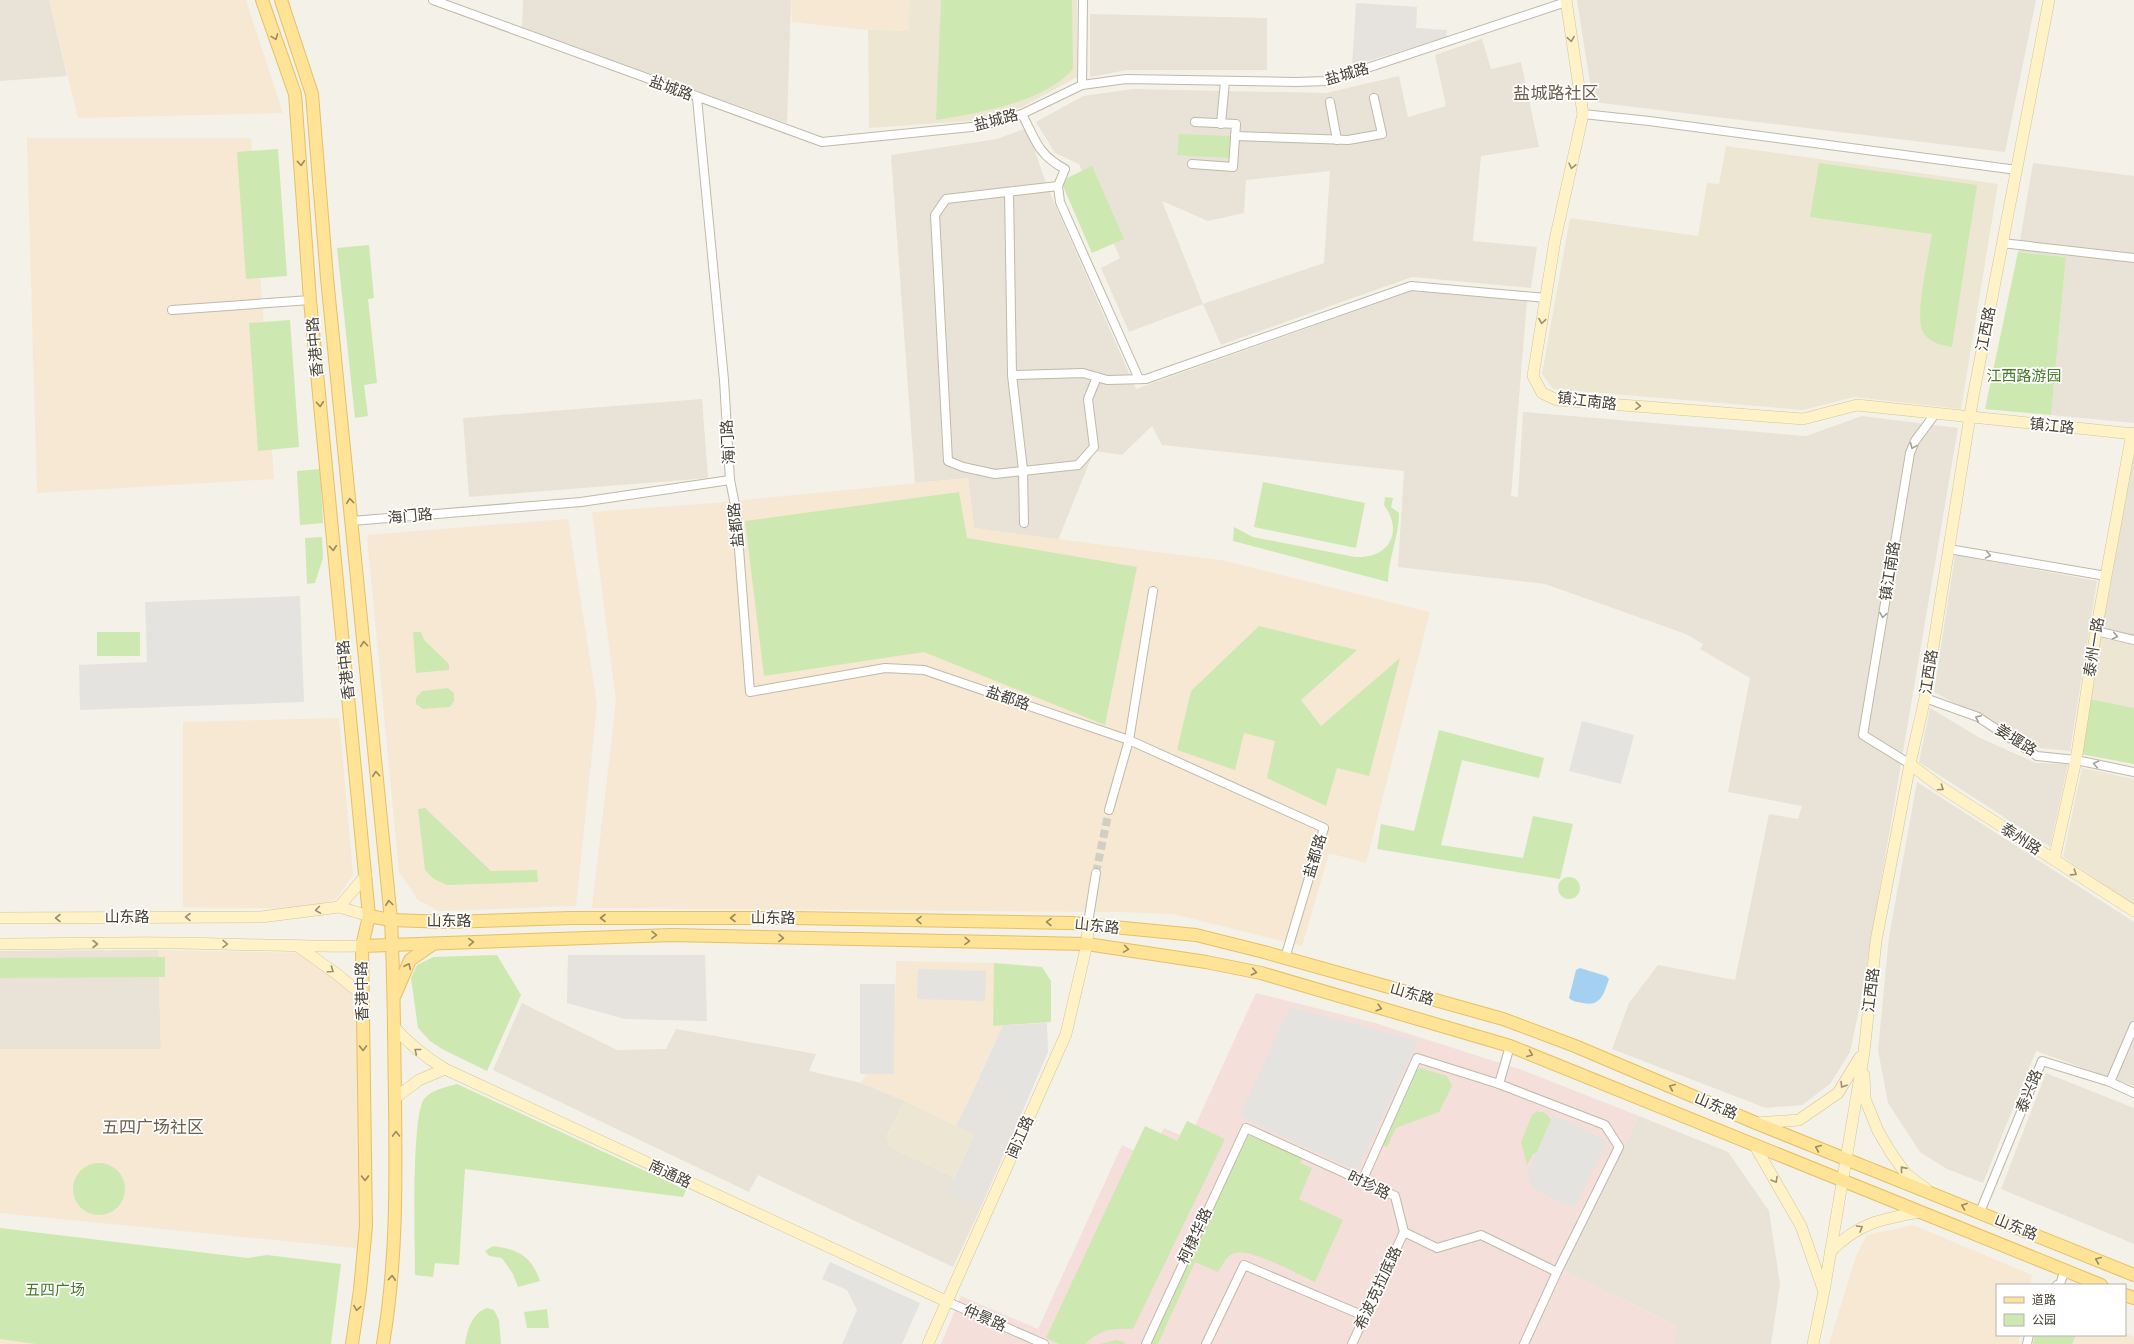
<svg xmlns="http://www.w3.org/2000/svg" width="2134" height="1344" font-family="Figtree,'Noto Sans SC',sans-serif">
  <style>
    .residential { fill: #e8e3d6; fill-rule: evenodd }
    .commercial { fill: #f6e8d3 }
    .industrial { fill: #e6e2dd }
    .education { fill: #ede6d2 }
    .medical { fill: #f5dfdb }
    .green { fill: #cee8b1 }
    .parking { fill: #e5e3e0 }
    .water { fill: #a4d0f1 }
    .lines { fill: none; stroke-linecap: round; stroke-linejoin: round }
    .street-tunnel { stroke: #d1cec4; stroke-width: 8; stroke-dasharray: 8 4; stroke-linecap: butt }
    .street-casing { stroke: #c0b9aa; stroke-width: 10 }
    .secondary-casing { stroke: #d4c598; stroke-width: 12 }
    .primary-casing { stroke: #e5c165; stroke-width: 14 }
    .street { stroke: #fff; stroke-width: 8 }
    .secondary { stroke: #fff2c7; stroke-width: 11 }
    .primary { stroke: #ffe396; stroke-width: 12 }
    .oneway { stroke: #9a8a61 }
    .oneway2 { stroke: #9a9177 }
    .oneway3 { stroke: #a3a09a }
    .labels { text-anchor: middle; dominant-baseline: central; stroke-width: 3.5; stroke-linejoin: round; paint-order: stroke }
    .street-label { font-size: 15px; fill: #474136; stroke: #fff }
    .park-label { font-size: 15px; fill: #467a29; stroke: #fff }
    .quarter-label { font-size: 17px; fill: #6a5f4e; stroke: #fff }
  </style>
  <rect width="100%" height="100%" fill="#f4f1e8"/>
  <g class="residential">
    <path d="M0 0H49L67 76 0 81Z"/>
    <path d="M523 0H791L787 123 522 30Z"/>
    <path d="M1577 0H2036L2005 152 1593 102Z"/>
    <path d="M1090 14 1267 18V70H1127L1090 77Z"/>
    <path d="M1482 39 1491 69 1521 62 1539 147 1481 156 1473 241 1537 247 1531 288 1412 277 1221 345 1203 304 1129 332 1101 268 1120 258 1079 164 1055 153 1036 122 1083 96 1133 89 1326 93 1399 76 1408 117 1446 106 1435 55ZM1330 171 1324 263 1203 304 1162 201 1208 221 1244 213 1246 180Z"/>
    <path d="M1027 128 1047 186 1136 389 1412 291 1527 300 1511 496 1518 497 1523 412 1806 436 1862 416 1958 428 1860 1005 1850 1052 1830 1084 1802 1105 1766 1108 1612 1049 1629 1003 1658 965 1735 980 1769 814 1798 819 1802 806 1728 792 1750 678 1700 649 1703 644 1686 634 1545 584 1398 567 1404 471 1162 445 1152 426 1122 455 1094 451 1058 540 974 528 968 478 915 483 891 155 997 139Z"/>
    <path d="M2033 163 2134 176V423L2051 415 2066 257 2018 252Z"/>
    <path d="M702 399 708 478 469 497 463 418Z"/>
    <path d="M2134 442V635L2102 628Z"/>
    <path d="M1955 555 2097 581 2070 751 2039 748 1934 692Z"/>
    <path d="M1930 708 1980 738 2036 763 2068 764 2050 847 1919 762Z"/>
    <path d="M1917 782 2134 922V1086L2036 1051 1983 1183 1947 1169 1920 1152 1888 1103 1878 1050 1889 937Z"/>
    <path d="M158 950 161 1049H0V951Z"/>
    <path d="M522 1003 617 1050 666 1049 676 1029 816 1054 809 1071 861 1083 905 1101 887 1136 889 1147 954 1177 948 1193 981 1207 953 1267 758 1175 749 1192 493 1070Z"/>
    <path d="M2046 1073 2134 1108V1244L2001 1189Z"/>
    <path d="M1639 1116 1728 1152 1769 1211 1780 1284 1771 1344H1673L1677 1326 1563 1270Z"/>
  </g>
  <g class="commercial">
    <path d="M49 0H246L283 113 78 118Z"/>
    <path d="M791 0H910L908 31 868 30 792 22Z"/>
    <path d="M27 138H251L274 479 37 493Z"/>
    <path d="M968 478 974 528 1226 561 1430 612 1366 863 1329 853 1302 946 1173 914 1117 912 592 908 616 701 592 512 714 503Z"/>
    <path d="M568 519 597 704 576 906 439 911 418 900 399 872 367 535Z"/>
    <path d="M339 718 353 875 337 898 313 909 183 907V722Z"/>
    <path d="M158 950 305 953 363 1003 364 1249 0 1213V1049H161Z"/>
    <path d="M896 961 994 963 993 1026 1003 1025 956 1126 905 1101 861 1083 866 1074H894Z"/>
    <path d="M1913 1225 2032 1275 2030 1285H1997V1335H2020L2019 1344H1829L1856 1256 1867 1235Z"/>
    <path d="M0 1333 48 1344H0Z"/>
    <path d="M2125 1333 2134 1337V1344H2033L2035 1335H2125Z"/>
  </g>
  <g class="industrial">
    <path d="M1356 3 1417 7 1416 28 1447 30 1446 37 1352 66Z"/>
    <path d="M568 955H705L707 1021 625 1019 567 1003Z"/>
    <path d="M978 1080 996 1088 1023 1110 981 1207 947 1193 974 1135 956 1126Z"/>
  </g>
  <g class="education">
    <path d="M910 0H1077V77L1022 107 981 120 869 128 868 30 908 31Z"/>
    <path d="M1726 146 1998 184 1961 409 1854 397 1803 410 1553 389 1542 374 1570 218 1698 236 1707 183 1719 184Z"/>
    <path d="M2099 637 2134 644V708L2090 699Z"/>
    <path d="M2082 768 2134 779V904L2063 857Z"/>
    <path d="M905 1101 974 1135 954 1177 889 1147 887 1137Z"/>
  </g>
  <path class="medical" d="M1256 993 1375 1023 1522 1070 1639 1116 1563 1270 1677 1326 1673 1344H941L961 1296 1038 1329 1122 1145 1148 1157 1164 1128 1189 1139Z"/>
  <g class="green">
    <path d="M941 0H1072L1073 69C1043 103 979 113 936 120Z"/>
    <path d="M1179 134 1230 136 1229 158 1177 155Z"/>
    <path d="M278 149 287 276 246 279 237 152Z"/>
    <path d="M1819 163 1977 185 1952 347C1940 345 1930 343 1923 332 1914 316 1929 255 1932 234L1810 217Z"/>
    <path d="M1092 166 1124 239 1092 253 1063 186 1067 178Z"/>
    <path d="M369 245 374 298 368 299 377 383 364 385 368 416 355 418 337 248Z"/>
    <path d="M2018 252 2066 257 2051 415 1985 409Z"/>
    <path d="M290 320 299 447 258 451 249 323Z"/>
    <path d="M320 469 323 523 300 525 297 471Z"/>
    <path d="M1263 482 1365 503 1356 548 1254 527Z"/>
    <path d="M959 492 967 538 1137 567 1105 725 924 652 764 676 745 521Z"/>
    <path d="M1385 497 1393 498 1391 507 1399 513C1399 537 1388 559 1388 582L1233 541 1234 527 1253 537 1355 557C1389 559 1404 532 1384 505Z"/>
    <path d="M322 537 323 558 315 583 307 584 305 538Z"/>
    <path d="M1259 626 1357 650 1301 700 1321 726 1400 658 1369 776 1337 768 1326 806 1267 778 1275 741 1244 733 1235 770 1177 750 1191 691Z"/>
    <rect x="97" y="632" width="43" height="24"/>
    <path d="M413 632H421L424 640 449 664V670L416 673Z"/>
    <path d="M448 688 454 693V701L450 707 423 709 416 704V698L422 691Z"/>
    <path d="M2090 699 2134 708V764L2080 754Z"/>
    <path d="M1439 730 1544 758 1539 778 1462 760 1441 845 1523 858 1533 816 1573 824 1560 879 1377 849 1381 824 1414 831Z"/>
    <path d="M425 808 491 871 537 870 538 882 447 885 434 879 425 870 418 809Z"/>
    <circle cx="1569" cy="888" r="11"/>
    <path d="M497 955 521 995 487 1071 442 1049 430 1041 418 1028 411 978 417 965 433 957Z"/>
    <path d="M165 957V977L0 978V958Z"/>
    <path d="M994 963 1042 967 1051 981V1022L993 1026Z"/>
    <path d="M1420 1068 1447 1076 1452 1086 1439 1112 1396 1128 1387 1147 1381 1144 1413 1073Z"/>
    <path d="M457 1084 686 1190 683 1197 465 1169 459 1265 435 1263 433 1277 415 1275C415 1245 411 1117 424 1099 431 1090 446 1087 457 1084Z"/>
    <path d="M1536 1112C1544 1111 1547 1114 1552 1121L1538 1152 1533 1154 1527 1165 1521 1142 1532 1115Z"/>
    <path d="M1187 1121 1225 1139 1133 1329C1113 1328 1100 1329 1085 1344H1059L1046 1338 1145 1126 1177 1141Z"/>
    <path d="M1247 1134 1302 1158 1300 1163 1312 1168 1299 1199 1343 1220 1315 1282C1299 1275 1249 1247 1234 1253 1226 1256 1222 1266 1218 1272L1195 1262 1158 1344H1150Z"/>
    <circle cx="99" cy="1189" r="26"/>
    <path d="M0 1228 248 1258 267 1255 341 1264 331 1344H36L0 1339Z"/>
    <path d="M493 1246C518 1249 532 1257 540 1281L518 1287 513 1274 502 1258 489 1256 485 1251Z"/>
    <path d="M487 1308 494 1310 499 1320 501 1344H465C467 1330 472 1313 487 1308Z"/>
    <path d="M547 1309 549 1328H527L524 1312Z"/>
    <path d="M2035 1335H2076L2072 1344H2033Z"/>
    <path d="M1116 1340 1124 1342 1125 1344H1100Z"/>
  </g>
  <g class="parking">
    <path d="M300 596 304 702 80 710 79 665 147 662 145 602Z"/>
    <path d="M1582 721 1634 735 1621 784 1569 771Z"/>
    <path d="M918 969 986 971 985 1001 917 999Z"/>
    <path d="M860 984H895L894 1074H860Z"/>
    <path d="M1290 1007 1418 1041 1357 1171 1239 1116Z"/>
    <path d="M1047 1023 1048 1052 1023 1110 996 1088 978 1080 1003 1025Z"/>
    <path d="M1553 1115 1607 1141 1574 1208 1532 1188 1527 1174Z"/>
    <path d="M830 1262 920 1303 902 1344H842L857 1310 847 1290 822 1279Z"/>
  </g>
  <path class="water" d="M1580 968 1606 976 1609 979C1604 993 1601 1007 1583 1003 1578 1002 1573 1002 1569 998L1576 970Z"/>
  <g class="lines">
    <path class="street-tunnel" d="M1096 873 1109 810"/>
    <defs>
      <g id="street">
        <path d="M433 0 822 142 981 126 1022 114 1082 85 1126 79 1296 82 1328 81 1566 2"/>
        <path d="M1082 85 1083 0"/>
        <path d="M1330 102 1337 140"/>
        <path d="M1022 114C1035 139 1038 155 1065 169L1058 186 1060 202 1139 379"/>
        <path d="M1583 114 1649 121 2017 170"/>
        <path d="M1221 124 1225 81"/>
        <path d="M1235 136 1348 140 1382 134 1374 98"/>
        <path d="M1192 164 1233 167 1236 124 1195 122"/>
        <path d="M1058 186 946 199 935 215 948 461 963 467 995 474 1078 465 1094 447 1088 399 1097 377"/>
        <path d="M1009 192 1012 375 1023 470 1024 523"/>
        <path d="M2002 243 2134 258"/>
        <path d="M172 310 310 300"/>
        <path d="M1012 375 1083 373 1107 380 1146 379 1411 286 1546 298"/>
        <path d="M730 480 736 510 750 692 885 668 924 670 1129 740 1324 828 1285 958"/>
        <path d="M352 521 581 502 730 480 724 380 697 98"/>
        <path d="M1949 549 2106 576"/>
        <path d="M2096 631 2134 640"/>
        <path d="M1925 698 1978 717 2037 756 2076 760 2134 772"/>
        <path d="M1910 764 1863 735 1910 453 1915 441 1935 414"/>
        <path d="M1109 810 1129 740 1153 591"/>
        <path d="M1088 923 1096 873"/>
        <path d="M2110 1082 2134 1026"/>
        <path d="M1499 1084 1510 1046"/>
        <path d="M1362 1181 1417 1058 1499 1084 1605 1125 1619 1147 1557 1272 1524 1344"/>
        <path d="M1980 1212 2042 1061 2110 1082 2134 1093"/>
        <path d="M2057 1285 2060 1284 2065 1270"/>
        <path d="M948 1302 1044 1344"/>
        <path d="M1146 1344 1246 1128 1395 1196 1404 1232 1437 1248 1481 1235 1557 1272"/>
        <path d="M1206 1344 1244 1265 1364 1316"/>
        <path d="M1352 1344 1404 1232"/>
        <path d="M2027 1344 2029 1335"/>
      </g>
      <g id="secondary">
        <path d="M1566 0 1583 114 1555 240 1533 376 1542 393 1557 400 1803 419 1857 405 2134 434"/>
        <path d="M1910 764 1939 786 2134 911"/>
        <path d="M2054 860 2076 760 2096 631 2132 433"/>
        <path d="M339 907 366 875"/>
        <path d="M0 918 261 917 339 907 369 916"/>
        <path d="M0 944C60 944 120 942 179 943 240 944 301 947 362 946"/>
        <path d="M299 947 338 975 362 995"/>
        <path d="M394 1027C410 1045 425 1057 445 1069L948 1302"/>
        <path d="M1864 1075 1865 1099 1878 1131 1891 1153 1906 1174 1926 1189"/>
        <path d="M395 1098 419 1080 445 1069"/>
        <path d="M1756 1123 1799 1120 1838 1093 1860 1057"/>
        <path d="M1755 1146 1801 1226 1823 1289"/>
        <path d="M1830 1252C1858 1223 1881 1219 1920 1212"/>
        <path d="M928 1344 1066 1034 1087 944 1088 923"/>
        <path d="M1813 1344 1824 1291 1864 1052 1876 941 1910 764 1925 698 1973 397 2049 0"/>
      </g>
      <g id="primary">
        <path d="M262 0 295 94 310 300 369 916 362 946 366 1226 360 1290 352 1344"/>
        <path d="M281 0 312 94 327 278 391 920C394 980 394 1039 395 1099 396 1182 397 1261 383 1344"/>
        <path d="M369 916 391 920 449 922 570 918H794L1072 923 1196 935 1264 952 1503 1019 1575 1046 1756 1123 2134 1275"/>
        <path d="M362 946 672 935 1087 944 1206 962 1261 973 1510 1046 2101 1285"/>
        <path d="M395 995 410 960 433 944"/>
        <path d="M2125 1295 2134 1298"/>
      </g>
    </defs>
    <use href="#street" class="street-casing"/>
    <use href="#secondary" class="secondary-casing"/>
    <use href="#primary" class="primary-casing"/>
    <use href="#street" class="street"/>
    <use href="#secondary" class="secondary"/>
    <use href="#primary" class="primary"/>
  </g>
  <defs><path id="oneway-chevron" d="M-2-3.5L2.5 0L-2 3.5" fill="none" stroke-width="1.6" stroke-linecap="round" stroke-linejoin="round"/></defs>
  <g class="oneway">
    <use href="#oneway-chevron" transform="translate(275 37) rotate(70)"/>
    <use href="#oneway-chevron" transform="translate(301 163) rotate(86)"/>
    <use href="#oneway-chevron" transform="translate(320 404) rotate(85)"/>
    <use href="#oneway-chevron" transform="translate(350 501) rotate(-96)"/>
    <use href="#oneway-chevron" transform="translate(333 548) rotate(85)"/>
    <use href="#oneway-chevron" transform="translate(364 644) rotate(-95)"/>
    <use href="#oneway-chevron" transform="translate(376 774) rotate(-95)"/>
    <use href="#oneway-chevron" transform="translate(389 903) rotate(-97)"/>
    <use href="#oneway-chevron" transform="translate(603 918) rotate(180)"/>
    <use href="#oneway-chevron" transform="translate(733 918) rotate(180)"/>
    <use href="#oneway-chevron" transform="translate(919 920) rotate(-179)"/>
    <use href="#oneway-chevron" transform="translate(1049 922) rotate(-179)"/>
    <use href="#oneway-chevron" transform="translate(654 935) rotate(1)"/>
    <use href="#oneway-chevron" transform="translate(781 938) rotate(1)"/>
    <use href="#oneway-chevron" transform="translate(967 941) rotate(1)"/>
    <use href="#oneway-chevron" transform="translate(471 942) rotate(-3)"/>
    <use href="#oneway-chevron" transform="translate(1126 949) rotate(9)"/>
    <use href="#oneway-chevron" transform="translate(408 966) rotate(-65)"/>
    <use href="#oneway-chevron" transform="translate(1254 972) rotate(12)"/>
    <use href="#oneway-chevron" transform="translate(1379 1008) rotate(16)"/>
    <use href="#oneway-chevron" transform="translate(363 1048) rotate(89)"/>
    <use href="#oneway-chevron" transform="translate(1530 1054) rotate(22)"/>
    <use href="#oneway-chevron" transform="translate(1672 1087) rotate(-157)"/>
    <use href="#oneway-chevron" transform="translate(396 1134) rotate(-91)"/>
    <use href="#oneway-chevron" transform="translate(1818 1148) rotate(-158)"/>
    <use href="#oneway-chevron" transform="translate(365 1178) rotate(89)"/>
    <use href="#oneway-chevron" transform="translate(1964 1206) rotate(-160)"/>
    <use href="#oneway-chevron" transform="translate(2098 1260) rotate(-158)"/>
    <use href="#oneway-chevron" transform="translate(392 1278) rotate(-86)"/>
    <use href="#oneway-chevron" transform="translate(357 1308) rotate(99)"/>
  </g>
  <g class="oneway2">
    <use href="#oneway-chevron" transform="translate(1571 39) rotate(81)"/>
    <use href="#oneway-chevron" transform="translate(1572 166) rotate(103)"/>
    <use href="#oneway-chevron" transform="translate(1542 321) rotate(99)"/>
    <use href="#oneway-chevron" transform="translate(1638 406) rotate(4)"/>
    <use href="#oneway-chevron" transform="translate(1941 788) rotate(34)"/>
    <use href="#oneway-chevron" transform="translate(2074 873) rotate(33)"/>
    <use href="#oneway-chevron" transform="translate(318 910) rotate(172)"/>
    <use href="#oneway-chevron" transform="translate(188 917) rotate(-180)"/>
    <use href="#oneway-chevron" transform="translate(58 918) rotate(180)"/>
    <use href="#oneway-chevron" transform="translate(95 944)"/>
    <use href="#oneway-chevron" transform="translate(225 944) rotate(1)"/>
    <use href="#oneway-chevron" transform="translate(331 970) rotate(35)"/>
    <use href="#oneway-chevron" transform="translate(417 1051) rotate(-141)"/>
    <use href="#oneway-chevron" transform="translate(1843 1085) rotate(122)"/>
    <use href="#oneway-chevron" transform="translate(1903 1169) rotate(-129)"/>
    <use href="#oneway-chevron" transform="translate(1775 1180) rotate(60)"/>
    <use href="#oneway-chevron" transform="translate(1860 1228) rotate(-30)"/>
  </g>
  <g class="oneway3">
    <use href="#oneway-chevron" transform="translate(1913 446) rotate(112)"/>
    <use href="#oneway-chevron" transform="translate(1988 555) rotate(10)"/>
    <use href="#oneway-chevron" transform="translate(1883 615) rotate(99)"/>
    <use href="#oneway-chevron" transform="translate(2115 636) rotate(12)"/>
    <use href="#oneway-chevron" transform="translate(1978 718) rotate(-155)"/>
    <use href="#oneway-chevron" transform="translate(2096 764) rotate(-168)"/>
  </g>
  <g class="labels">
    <g class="street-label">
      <text transform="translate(1347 74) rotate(-16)">盐城路</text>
      <text transform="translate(671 88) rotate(20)">盐城路</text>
      <text transform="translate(996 120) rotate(-15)">盐城路</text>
      <text transform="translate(1986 329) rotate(-79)">江西路</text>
      <text transform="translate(315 347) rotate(-95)">香港中路</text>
      <text transform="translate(1587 401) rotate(7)">镇江南路</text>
      <text transform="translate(2052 426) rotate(6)">镇江路</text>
      <text transform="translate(728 442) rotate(-93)">海门路</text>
      <text transform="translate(410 516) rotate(-5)">海门路</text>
      <text transform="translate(736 525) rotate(-96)">盐都路</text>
      <text transform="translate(1890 571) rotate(-81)">镇江南路</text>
      <text transform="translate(2094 647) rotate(-81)">泰州一路</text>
      <text transform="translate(346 670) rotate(-96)">香港中路</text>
      <text transform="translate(1929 672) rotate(-81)">江西路</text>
      <text transform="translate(1008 698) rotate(19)">盐都路</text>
      <text transform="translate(2016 740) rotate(32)">姜堰路</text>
      <text transform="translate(2021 839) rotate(33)">泰州路</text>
      <text transform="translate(1315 856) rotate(-73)">盐都路</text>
      <text x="127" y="917">山东路</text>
      <text x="773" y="918">山东路</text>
      <text x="449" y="921">山东路</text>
      <text transform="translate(1097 926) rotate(6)">山东路</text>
      <text transform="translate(1871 990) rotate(-83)">江西路</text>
      <text transform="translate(362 991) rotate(-91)">香港中路</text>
      <text transform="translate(1412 994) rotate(16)">山东路</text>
      <text transform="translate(2029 1091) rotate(-68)">泰兴路</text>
      <text transform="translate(1716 1106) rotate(23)">山东路</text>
      <text transform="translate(1020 1137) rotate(-66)">闽江路</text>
      <text transform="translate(670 1174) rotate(25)">南通路</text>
      <text transform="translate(1369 1185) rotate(26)">时珍路</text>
      <text transform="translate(2016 1227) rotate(22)">山东路</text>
      <text transform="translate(1195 1236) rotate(-65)">柯棣华路</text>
      <text transform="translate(1378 1288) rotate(-65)">希波克拉底路</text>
      <text transform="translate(985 1318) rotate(24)">仲景路</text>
    </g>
    <g class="park-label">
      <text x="2024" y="376">江西路游园</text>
      <text x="55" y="1290">五四广场</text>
    </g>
    <g class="quarter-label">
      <text x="1556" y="93">盐城路社区</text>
      <text x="153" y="1127">五四广场社区</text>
    </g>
  </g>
  <rect x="1996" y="1284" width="130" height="52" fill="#ffffff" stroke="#b5b3af"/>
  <rect x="2004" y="1297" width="20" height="6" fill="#ffe396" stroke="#b5b3af"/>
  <text x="2032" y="1304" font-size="12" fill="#474136">道路</text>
  <rect x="2004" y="1314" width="20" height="12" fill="#cee8b1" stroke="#b5b3af"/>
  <text x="2032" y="1324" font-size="12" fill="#474136">公园</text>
</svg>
